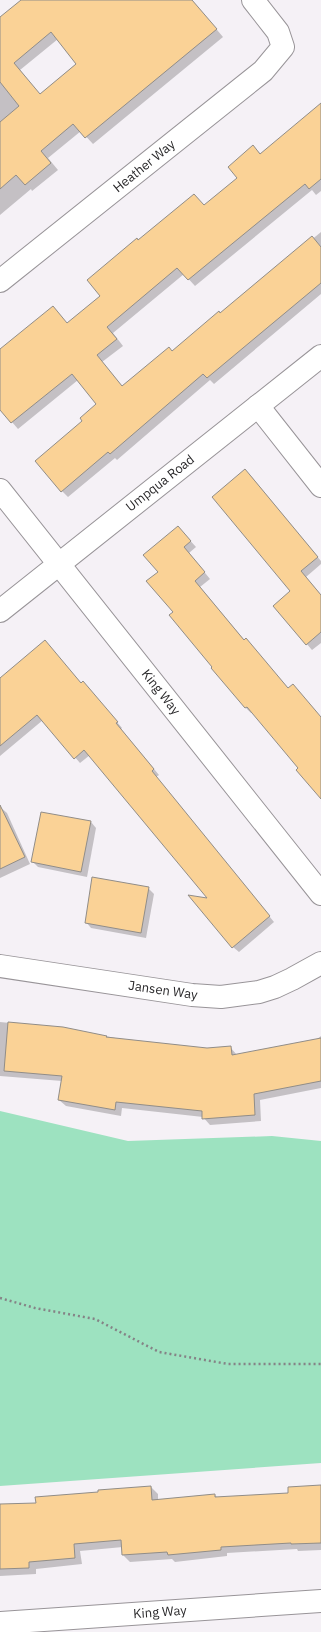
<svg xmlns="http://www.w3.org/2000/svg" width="321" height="1632" font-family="'IBM Plex Sans',sans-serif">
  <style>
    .green { fill: #9de2c0 }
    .shadow { fill: #0003; fill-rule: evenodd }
    .building { fill: #fad296; stroke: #918d88; fill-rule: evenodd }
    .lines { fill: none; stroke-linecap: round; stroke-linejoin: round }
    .minor-casing { stroke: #989498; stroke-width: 24 }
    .path { stroke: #858386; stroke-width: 2.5; stroke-dasharray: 2 3; stroke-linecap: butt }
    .minor { stroke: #fff; stroke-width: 22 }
    .labels { text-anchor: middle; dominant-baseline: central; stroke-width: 3; stroke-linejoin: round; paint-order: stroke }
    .street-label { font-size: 13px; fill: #29282a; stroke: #fff }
  </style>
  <rect width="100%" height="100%" fill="#f5f1f6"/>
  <path class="green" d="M0 1111 128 1141 272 1136 321 1141V1463L0 1486Z"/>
  <g class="shadow">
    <path d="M23 0H192L223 37 93 144 81 131 48 158 58 170 32 191 31 189 0 215V19ZM58 39 77 63 40 95 20 70Z"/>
    <path d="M321 111V191L316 195 312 190 195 286 184 274 113 333 123 346 102 362 123 387 172 352 220 315 321 232V294L214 384 210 380 117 460 115 458 68 497 62 491 84 422 98 405 78 380 18 429 0 408V351L53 308 67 324 101 296 138 241 204 206 238 178 253 147 261 154Z"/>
    <path d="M251 476 321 561V564L306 577 321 595V643L312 650 274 606 292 592Z"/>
    <path d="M178 527 196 547 189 553 210 579 200 587 245 641 289 689 321 717V797L300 768 253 712 251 713 246 708 174 612 159 572Z"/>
    <path d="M0 680 81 684 83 682 122 728 121 729 159 775 156 777 274 922 239 952 233 947 210 900 90 755 80 763 43 720 0 756Z"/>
    <path d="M0 807 7 813 30 864 0 878Z"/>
    <path d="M91 822 96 828 87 877 38 867 33 862Z"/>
    <path d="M148 888 154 894 146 938 91 928 86 922Z"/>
    <path d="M0 1022 62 1028 126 1040 207 1049 230 1047 237 1055 316 1040 321 1036V1088L260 1100 261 1121 210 1125 203 1117 122 1108 121 1116 66 1106 59 1100 62 1081 0 1076Z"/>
    <path d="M321 1486V1550L298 1551 297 1549 227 1553V1556L175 1562 172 1559 130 1562 123 1555V1547L80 1551 82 1564 36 1569V1574L0 1576V1505L37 1504 151 1487 158 1494V1500L215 1495 218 1498 289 1494Z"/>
  </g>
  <g class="building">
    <path d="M21 0H192L217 29 85 138 73 124 41 151 51 163 25 185 16 175 0 189V122L19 106 0 82V17ZM51 32 76 64 40 94 14 63Z"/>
    <path d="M321 103V179L309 189 305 184 188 280 177 268 107 327 117 339 97 355 122 386 169 347 172 351 219 311 220 313 312 236 321 247V283L207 378 203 374 110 454 108 452 61 492 35 461 82 421 80 418 96 404 72 374 11 423 0 410V349L53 306 67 323 100 296 87 280 137 238 138 240 194 194 204 205 237 178 228 167 253 145 260 154Z"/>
    <path d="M245 469 318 557 301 571 321 595V632L306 645 273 606 290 591 212 497Z"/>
    <path d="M178 526 191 541 184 547 205 572 195 581 244 640 246 638 288 688 293 684 321 717V799L296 770 298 768 247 707 245 708 211 668 212 667 169 615 173 612 146 581 158 572 143 555Z"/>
    <path d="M45 640 81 683 83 681 118 722 116 723 154 769 152 771 270 916 232 948 188 895 207 898 84 750 74 759 37 715 0 746V678Z"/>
    <path d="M0 805 25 857 0 869Z"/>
    <path d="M41 812 91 821 81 872 31 862Z"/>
    <path d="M92 877 149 887 141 933 85 923Z"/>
    <path d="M8 1022 63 1027 107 1036 106 1037 207 1048 231 1046 232 1055 321 1038V1081L254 1094 255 1115 202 1119V1111L116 1102 115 1110 58 1100 62 1076 4 1071Z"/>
    <path d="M321 1485V1543L291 1544V1543L221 1547V1550L168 1555 167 1552 122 1555 121 1540 74 1544 75 1558 29 1562V1568L0 1569V1504L36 1503 35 1497 98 1492V1490L151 1486 152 1500 215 1494V1497L288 1493V1487Z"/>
  </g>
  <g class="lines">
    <defs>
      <g id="minor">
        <path d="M0 281 263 71 283 47 278 32 253 0"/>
        <path d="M258 406 321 486"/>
        <path d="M0 490 321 894"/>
        <path d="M0 611 321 356"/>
        <path d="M0 966 192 995 221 997 259 992 275 987 292 979 321 963"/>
        <path d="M0 1623 321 1601"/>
      </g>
    </defs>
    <use href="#minor" class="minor-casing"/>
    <path class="path" d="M0 1298 35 1308 95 1319 159 1352 228 1364H321"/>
    <use href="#minor" class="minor"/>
  </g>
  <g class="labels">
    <g class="street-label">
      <text transform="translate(144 166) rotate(-39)">Heather Way</text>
      <text transform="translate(160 483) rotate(-38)">Umpqua Road</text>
      <text transform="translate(161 692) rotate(52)">King Way</text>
      <text transform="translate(163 990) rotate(8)">Jansen Way</text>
      <text transform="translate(160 1612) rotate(-4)">King Way</text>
    </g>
  </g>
</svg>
